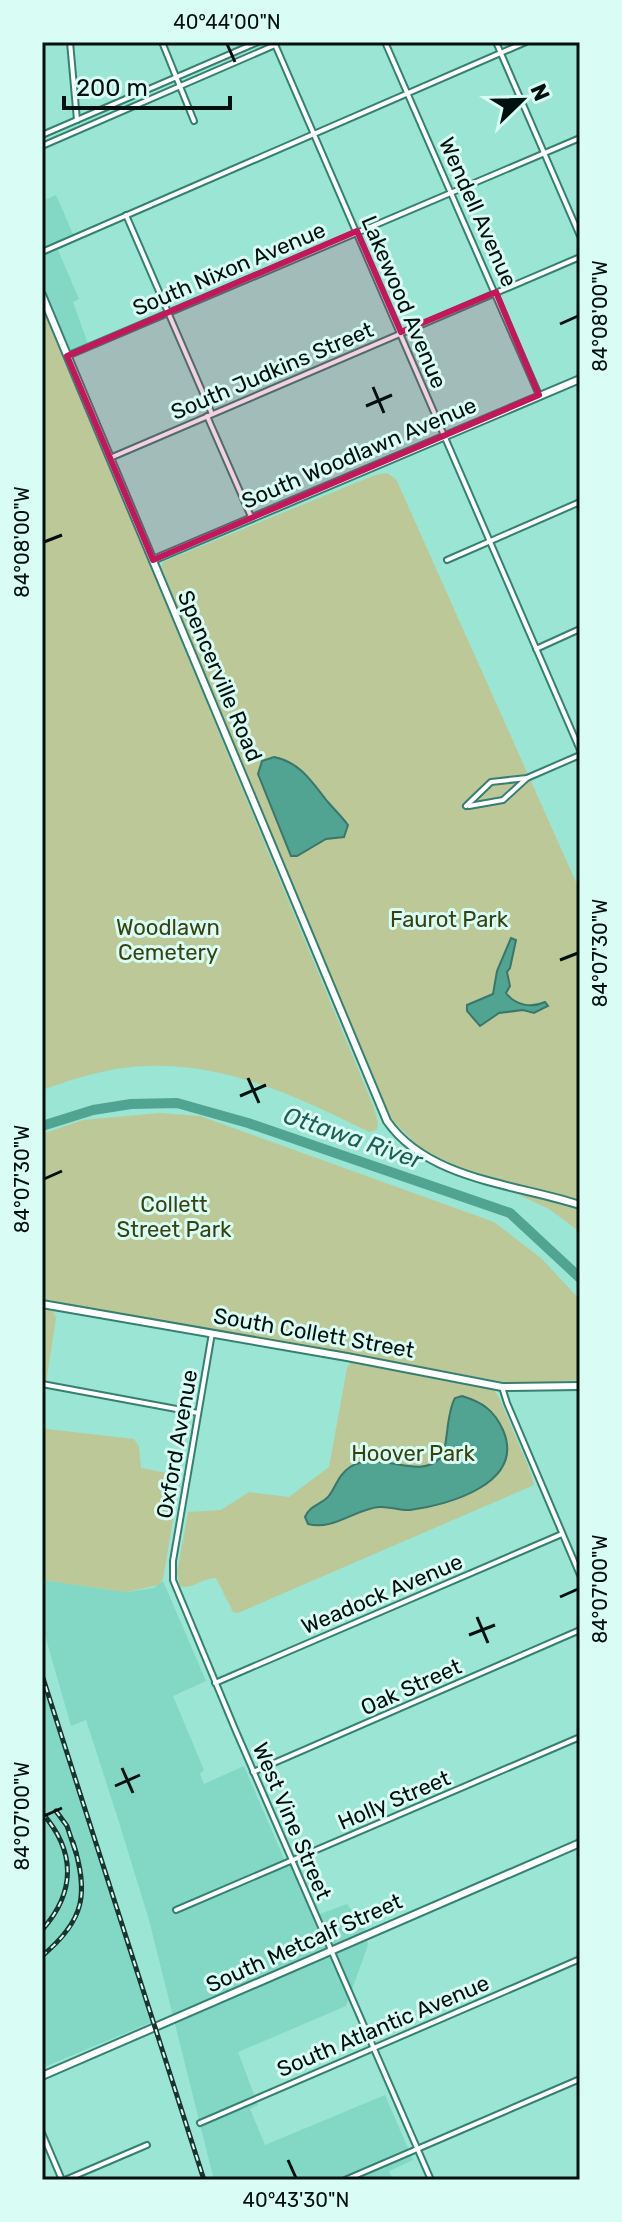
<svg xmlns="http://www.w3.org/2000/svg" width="622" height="2222" font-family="Rubik,sans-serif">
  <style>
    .built { fill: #83d8c5 }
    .green { fill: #bdc899 }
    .water { fill: #51a392; stroke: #39776a; stroke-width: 2 }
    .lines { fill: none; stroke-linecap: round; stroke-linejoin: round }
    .river { stroke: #51a392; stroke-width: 10 }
    .street-casing { stroke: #358071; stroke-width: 8 }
    .secondary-casing { stroke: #358071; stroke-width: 10 }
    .street { stroke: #fff; stroke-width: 4 }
    .secondary { stroke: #fff; stroke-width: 6 }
    .rail-casing { stroke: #1a342e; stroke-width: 5 }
    .rail { stroke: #d9fdf4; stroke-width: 2; stroke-dasharray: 6; stroke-linecap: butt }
    .marked { fill: #c2185b; fill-opacity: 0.2; stroke: #c2185b; stroke-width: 6; stroke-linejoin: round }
    .ticks { fill: none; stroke: #00100c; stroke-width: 3 }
    .labels { text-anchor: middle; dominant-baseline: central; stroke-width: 6; stroke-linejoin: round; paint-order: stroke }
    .street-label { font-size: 22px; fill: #00100c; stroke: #d9fdf4 }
    .park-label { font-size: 22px; fill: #394111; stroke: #d9fdf4 }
    .water-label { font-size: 24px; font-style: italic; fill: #1c5f53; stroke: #d9fdf4 }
    .neatline { fill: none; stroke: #00100c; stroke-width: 3 }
    .ticks-label { font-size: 20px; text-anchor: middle; fill: #00100c }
  </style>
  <rect width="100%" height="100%" fill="#9ae5d3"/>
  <g class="built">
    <path d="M56 195 76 241 58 250 79 299 73 302 88 344 71 351 42 282V201Z"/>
    <path d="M42 1580 126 1592 154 1588 163 1581 206 1681 173 1696 204 1770 200 1774 204 1784 244 1766 285 1861 296 1856 320 1914 347 1904 366 1930 368 1945 346 2006 238 2052 258 2105 250 2109 265 2145 385 2095 413 2160 389 2171 393 2180H214L149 1920 118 1819 86 1720 71 1726 42 1625Z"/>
    <path d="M42 1680 152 2022 42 2068Z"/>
  </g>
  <g class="green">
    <path d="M42 305 373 1105 378 1122 377 1130 369 1132C295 1095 216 1058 131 1067 100 1070 71 1080 42 1090Z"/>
    <path d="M387 473 396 479 580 891V1232L549 1209 421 1149 393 1121 381 1098 161 567 163 562 170 559 375 475Z"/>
    <path d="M160 1113 200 1116 494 1222 542 1259 580 1300V1380L537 1383 505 1382 42 1299V1134L83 1120Z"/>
    <path d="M42 1308 53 1311 56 1318 42 1409Z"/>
    <path d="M351 1362 493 1389 498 1395 531 1473 534 1485 238 1613 233 1612 216 1578C204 1577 192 1590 180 1586L177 1573 188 1512 221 1510 249 1492 289 1497 329 1467 347 1368Z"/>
    <path d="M42 1425 47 1429 134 1439 139 1446 141 1468 173 1474 178 1478 179 1484 163 1579 159 1585 126 1592 42 1580Z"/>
  </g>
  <g class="water">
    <path d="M274 757C300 762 312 782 327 801 334 809 342 817 348 825L344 837 326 839 297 856H291L258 774 262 761Z"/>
    <path d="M511 938 516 940 510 968 507 972 510 986 506 993C516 1006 532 1008 545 1002L548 1006 534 1013 523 1010 499 1013 480 1026 467 1011V1005L493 994 497 971Z"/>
    <path d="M462 1396C482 1402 494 1410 503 1430 526 1483 449 1505 410 1510 400 1511 390 1506 379 1507 355 1509 333 1531 308 1524L305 1517C310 1505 320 1505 328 1497 336 1487 338 1475 350 1467 378 1449 419 1481 440 1458 449 1448 445 1416 455 1398Z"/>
  </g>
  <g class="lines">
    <path class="river" d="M42 1126 93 1110 131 1104 177 1103 248 1123 510 1213 580 1278"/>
    <defs>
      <g id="street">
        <path d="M70 42 77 120"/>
        <path d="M162 42 194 121"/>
        <path d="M274 42 580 750"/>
        <path d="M385 42 539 395"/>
        <path d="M496 42 580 236"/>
        <path d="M42 135 258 42"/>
        <path d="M42 146 275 45"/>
        <path d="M126 215 212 414"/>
        <path d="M42 252 526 42"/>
        <path d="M67 356 580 138"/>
        <path d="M207 416 252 519"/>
        <path d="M110 458 580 257"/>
        <path d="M447 560 580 502"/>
        <path d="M536 649 580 629"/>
        <path d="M466 806 491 782 527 778 580 755"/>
        <path d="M469 806 503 800 527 778"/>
        <path d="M212 1333 173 1561V1580L235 1729 431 2180"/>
        <path d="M42 1384 198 1413"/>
        <path d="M502 1387 507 1403 580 1575"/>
        <path d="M215 1683 562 1534"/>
        <path d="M253 1772 580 1630"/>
        <path d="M176 1910 580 1737"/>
        <path d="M200 2123 580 1959"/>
        <path d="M42 2133 62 2180"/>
        <path d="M65 2180 147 2145"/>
        <path d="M345 2180 580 2079"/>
      </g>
      <g id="secondary">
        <path d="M42 295 387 1121C428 1180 516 1184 580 1205"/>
        <path d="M153 560 580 379"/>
        <path d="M42 1304 347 1357 502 1387 580 1386"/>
        <path d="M42 2076 580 1843"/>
      </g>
    </defs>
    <use href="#street" class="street-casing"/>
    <use href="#secondary" class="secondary-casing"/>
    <use href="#street" class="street"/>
    <use href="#secondary" class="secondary"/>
    <defs>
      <g id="rail">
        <path d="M42 1675 204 2180"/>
        <path d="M56 1811 67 1826 76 1853"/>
        <path d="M42 1813C76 1851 76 1892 42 1930"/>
        <path d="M42 1956C85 1920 89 1894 73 1842"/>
      </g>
    </defs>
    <use href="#rail" class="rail-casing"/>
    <use href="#rail" class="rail"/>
  </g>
  <path class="marked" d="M357 231 401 332 496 292 539 395 153 560 67 356Z"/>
  <path class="ticks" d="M227 44 235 62M560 324 578 316M373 387 384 413M366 406 392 395M44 542 62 535M560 960 578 953M248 1078 259 1103M240 1096 266 1085M44 1179 62 1171M560 1597 578 1589M477 1617 488 1643M469 1635 495 1625M122 1768 133 1793M115 1786 140 1775M44 1816 62 1808M288 2160 296 2178"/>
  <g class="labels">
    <g class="street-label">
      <text transform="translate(478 212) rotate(66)">Wendell Avenue</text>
      <text transform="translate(229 269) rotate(-23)">South Nixon Avenue</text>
      <text transform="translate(404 302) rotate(67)">Lakewood Avenue</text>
      <text transform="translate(272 371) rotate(-23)">South Judkins Street</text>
      <text transform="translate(359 453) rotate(-23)">South Woodlawn Avenue</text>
      <text transform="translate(220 676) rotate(67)">Spencerville Road</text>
      <text transform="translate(314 1333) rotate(10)">South Collett Street</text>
      <text transform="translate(177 1444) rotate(-80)">Oxford Avenue</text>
      <text transform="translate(382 1594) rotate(-23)">Weadock Avenue</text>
      <text transform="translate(411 1687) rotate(-24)">Oak Street</text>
      <text transform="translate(394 1800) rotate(-23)">Holly Street</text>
      <text transform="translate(292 1821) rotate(67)">West Vine Street</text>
      <text transform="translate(304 1943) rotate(-24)">South Metcalf Street</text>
      <text transform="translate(383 2026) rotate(-23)">South Atlantic Avenue</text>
    </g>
    <g class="park-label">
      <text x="449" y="919">Faurot Park</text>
      <text x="168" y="927">Woodlawn<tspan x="168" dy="25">Cemetery</tspan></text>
      <text x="174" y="1204">Collett<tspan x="174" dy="25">Street Park</tspan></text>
      <text x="413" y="1453">Hoover Park</text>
    </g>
    <g class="water-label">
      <text transform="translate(353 1138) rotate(19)">Ottawa River</text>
    </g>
  </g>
  <rect width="622" height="2222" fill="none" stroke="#d9fdf4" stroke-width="88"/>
  <g transform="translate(522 100) rotate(67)" stroke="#d9fdf4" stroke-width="6" paint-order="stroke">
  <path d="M0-6L14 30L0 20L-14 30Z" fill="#00100c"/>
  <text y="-12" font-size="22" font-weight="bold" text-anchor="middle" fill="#00100c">N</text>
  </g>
  <path d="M64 96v12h166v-12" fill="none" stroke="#00100c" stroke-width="4"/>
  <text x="76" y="96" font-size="24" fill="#00100c" stroke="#d9fdf4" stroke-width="6" paint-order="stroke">200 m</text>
  <rect x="44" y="44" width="534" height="2134" class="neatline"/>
  <g class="ticks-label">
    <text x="227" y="29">40°44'00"N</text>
    <text transform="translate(600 316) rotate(-90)" y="7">84°08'00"W</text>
    <text transform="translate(22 542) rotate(-90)" y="7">84°08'00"W</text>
    <text transform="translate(600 953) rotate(-90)" y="7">84°07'30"W</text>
    <text transform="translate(22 1179) rotate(-90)" y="7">84°07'30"W</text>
    <text transform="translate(600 1589) rotate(-90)" y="7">84°07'00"W</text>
    <text transform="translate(22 1816) rotate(-90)" y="7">84°07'00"W</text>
    <text x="296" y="2207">40°43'30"N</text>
  </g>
</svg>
